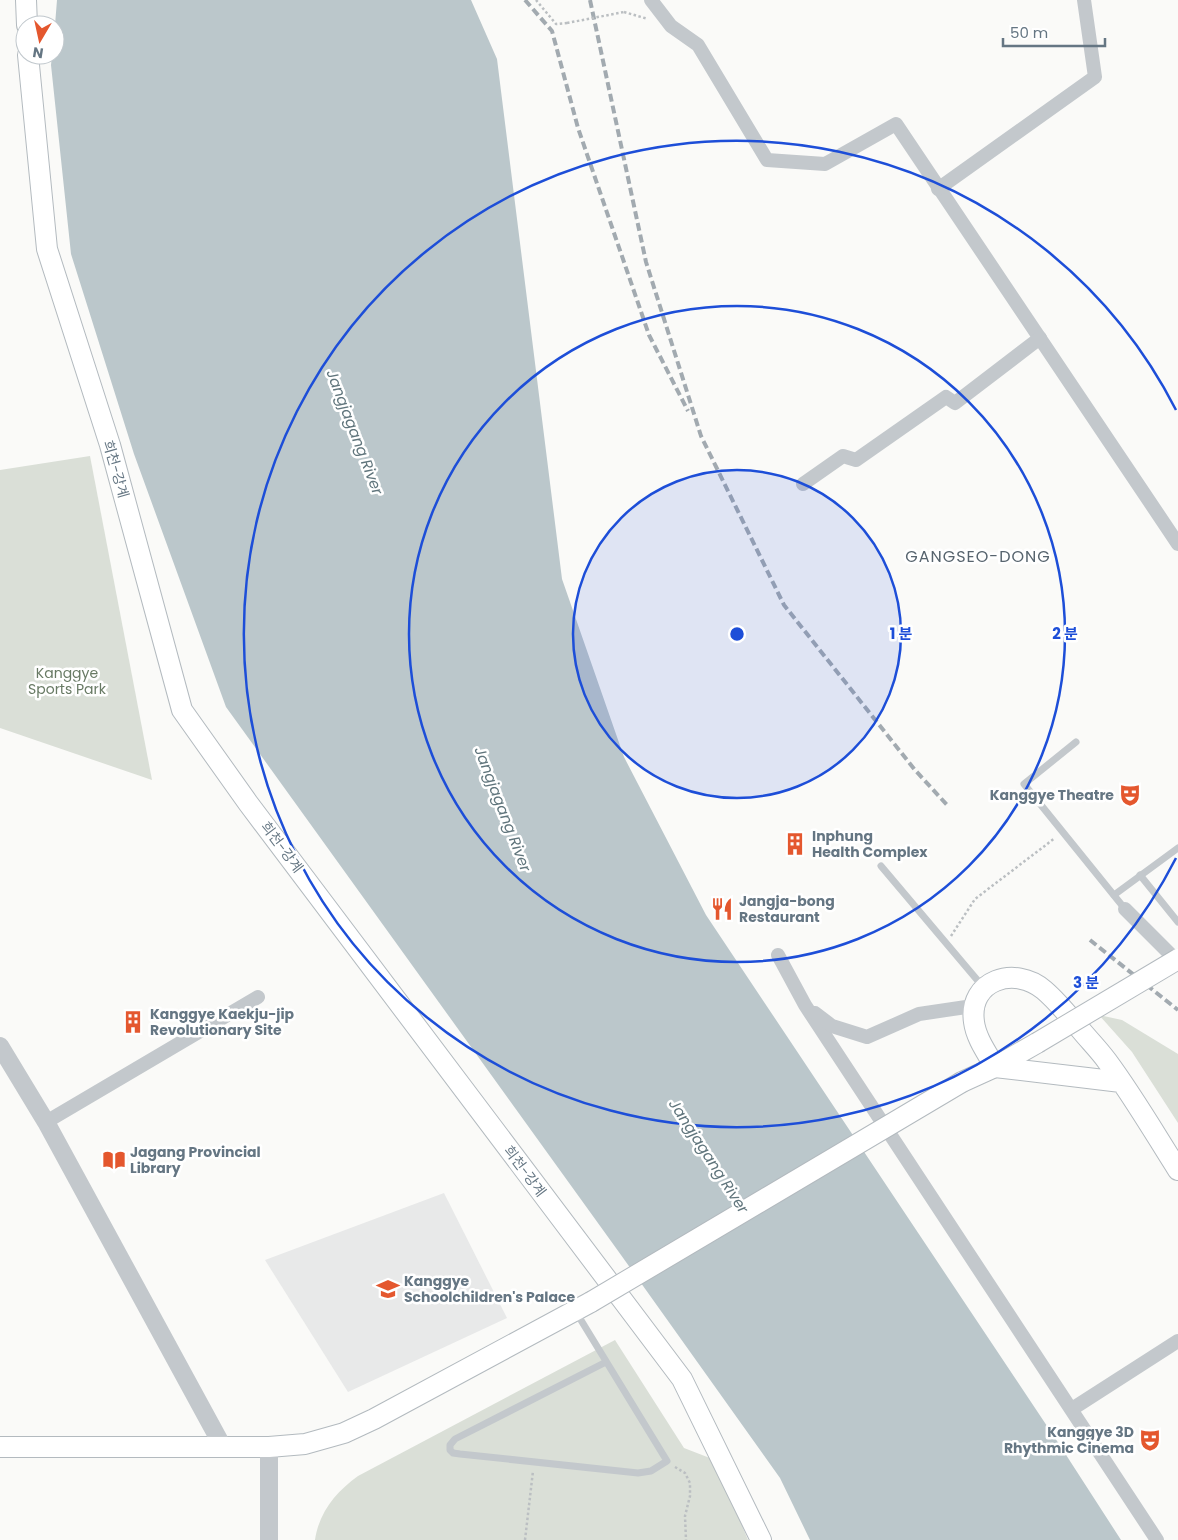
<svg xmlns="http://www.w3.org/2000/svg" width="1178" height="1540" font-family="Poppins,'Noto Sans KR',sans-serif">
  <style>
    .built { fill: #e8e9e9 }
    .green { fill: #dadfd7 }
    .water { fill: #bbc7cb }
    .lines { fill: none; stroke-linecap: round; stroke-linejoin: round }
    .secondary-casing { stroke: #b3babf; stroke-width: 22 }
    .path { stroke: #bbbfc2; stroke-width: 2.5; stroke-dasharray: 2.5 2.5; stroke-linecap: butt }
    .service { stroke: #c3c8cc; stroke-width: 7 }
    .minor { stroke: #c3c8cc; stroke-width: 14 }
    .tertiary { stroke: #c3c8cc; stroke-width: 18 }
    .secondary { stroke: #fff; stroke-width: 20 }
    .rail { stroke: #a2aab0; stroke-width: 4; stroke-dasharray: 8 4; stroke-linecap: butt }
    .secondary-bridge-casing { stroke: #b3babf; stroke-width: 22; stroke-linecap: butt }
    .path-bridge { stroke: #bbbfc2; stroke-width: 2.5; stroke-dasharray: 2.5 2.5; stroke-linecap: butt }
    .secondary-bridge { stroke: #fff; stroke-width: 20 }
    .ring { fill: none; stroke: #1d4ed8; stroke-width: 2.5 }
    .labels { text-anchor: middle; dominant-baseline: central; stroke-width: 5; stroke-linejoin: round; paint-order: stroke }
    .street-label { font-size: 14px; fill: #657683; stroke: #fff }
    .park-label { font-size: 14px; fill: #687a64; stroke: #fff }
    .poi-label { font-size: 14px; font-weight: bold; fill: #657683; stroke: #fff; text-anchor: start }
    .water-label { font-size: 15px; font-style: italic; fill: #60757c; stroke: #fff }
    .quarter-label { font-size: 16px; letter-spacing: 1px; fill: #57646e; stroke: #fff }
    .centre { fill: #1d4ed8; stroke: #fff; stroke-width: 2.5 }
    .ring-label { font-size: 15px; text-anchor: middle; font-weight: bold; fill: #1d4ed8; stroke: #fff; stroke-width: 5; stroke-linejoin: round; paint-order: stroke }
  </style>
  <rect width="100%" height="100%" fill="#fafaf8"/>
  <path class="built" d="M444 1193 507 1318 348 1392 265 1260Z"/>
  <g class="green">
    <path d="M90 456 152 780 0 728V470Z"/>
    <path d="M1099 1015 1122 1020 1178 1054V1123L1132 1052Z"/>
    <path d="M615 1340 684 1448 715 1460 748 1540H315C319 1512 336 1492 358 1476Z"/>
  </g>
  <path class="water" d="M57 0H471L497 59 562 579 624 757 706 915 1059 1444 1121 1540H810L780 1478 621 1255 226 707 134 454 71 254 51 65 52 55H55V25Z"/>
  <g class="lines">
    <defs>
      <g id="secondary">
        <path d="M26 0 27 25"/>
        <path d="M28 55 47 249 110 445 182 710 248 803 682 1379 761 1540"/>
        <path d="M962 1082 995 1067 1037 1043"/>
        <path d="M1121 1082 995 1067C987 1053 976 1038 974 1022 968 980 1015 965 1044 990 1058 1002 1069 1016 1080 1029 1089 1040 1099 1050 1107 1061 1133 1096 1155 1134 1178 1170"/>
        <path d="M0 1447H269L305 1444 344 1433 374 1419 591 1302"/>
      </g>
    </defs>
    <use href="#secondary" class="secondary-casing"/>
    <g class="path">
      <path d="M536 0 556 24 567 23"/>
      <path d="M624 12 648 19"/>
      <path d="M951 936 975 899 1055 838"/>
      <path d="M675 1467 685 1473 690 1483V1496L685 1516 686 1540"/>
      <path d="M525 1540 533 1471"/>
    </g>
    <g class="service">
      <path d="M1076 742 1024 784 1125 909"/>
      <path d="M881 866 984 988"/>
      <path d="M1140 875 1178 922"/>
      <path d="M1114 895 1178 848"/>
      <path d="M576 1312 667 1461 651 1471 638 1473 460 1454 453 1453 450 1450V1445L455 1439 606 1362"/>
    </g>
    <g class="minor">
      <path d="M651 0 671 26 698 45 767 160 825 164 896 124 1178 544"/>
      <path d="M938 189 1095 77 1084 0"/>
      <path d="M803 484 843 456 856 460 946 397 955 403 1040 338"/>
      <path d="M1125 909 1178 962"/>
      <path d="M778 955 805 1005 1157 1540"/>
      <path d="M815 1013 832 1026 867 1037 919 1014 973 1006"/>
      <path d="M46 1122 258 997"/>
      <path d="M1072 1409 1178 1341"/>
    </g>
    <g class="tertiary">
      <path d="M0 1046 46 1122 223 1447"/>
      <path d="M269 1447V1540"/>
    </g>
    <use href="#secondary" class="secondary"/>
    <g class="rail">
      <path d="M525 0 552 31 578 128 649 335 688 411"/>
      <path d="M590 0 646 262 701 436 784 605 915 770 948 806"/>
      <path d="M1090 940 1178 1010"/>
    </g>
    <defs>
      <g id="secondary-bridge">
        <path d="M1037 1043 1178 959"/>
        <path d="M591 1302 962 1082"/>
      </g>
    </defs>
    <use href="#secondary-bridge" class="secondary-bridge-casing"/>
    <path class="path-bridge" d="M567 23 624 12"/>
    <use href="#secondary-bridge" class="secondary-bridge"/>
  </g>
  <circle cx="737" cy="634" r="164" fill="#1d4ed8" fill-opacity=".12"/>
  <g class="ring">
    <circle cx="737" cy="634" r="164"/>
    <circle cx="737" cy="634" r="328"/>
    <path d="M1176 858A493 493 0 1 1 1176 410"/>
  </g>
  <defs>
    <symbol id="theatre-bare" viewBox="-9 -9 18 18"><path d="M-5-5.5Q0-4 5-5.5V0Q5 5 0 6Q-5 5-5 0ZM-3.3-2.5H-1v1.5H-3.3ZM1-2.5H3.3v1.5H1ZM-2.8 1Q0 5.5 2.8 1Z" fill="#e4572e" stroke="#fff" stroke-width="2.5" paint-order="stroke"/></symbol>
    <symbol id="building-bare" viewBox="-9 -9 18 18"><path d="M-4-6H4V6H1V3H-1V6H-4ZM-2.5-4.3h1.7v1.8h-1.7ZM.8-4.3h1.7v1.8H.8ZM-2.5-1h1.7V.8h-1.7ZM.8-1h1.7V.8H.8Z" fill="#e4572e" stroke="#fff" stroke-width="2.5" paint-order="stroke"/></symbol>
    <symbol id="restaurant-bare" viewBox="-9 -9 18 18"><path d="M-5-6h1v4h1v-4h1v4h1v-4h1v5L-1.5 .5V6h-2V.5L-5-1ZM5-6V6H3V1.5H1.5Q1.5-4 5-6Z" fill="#e4572e" stroke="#fff" stroke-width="2.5" paint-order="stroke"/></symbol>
    <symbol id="library-bare" viewBox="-9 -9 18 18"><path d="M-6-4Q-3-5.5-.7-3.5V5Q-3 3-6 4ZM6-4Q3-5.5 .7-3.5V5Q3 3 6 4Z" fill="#e4572e" stroke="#fff" stroke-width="2.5" paint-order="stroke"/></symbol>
    <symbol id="school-bare" viewBox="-9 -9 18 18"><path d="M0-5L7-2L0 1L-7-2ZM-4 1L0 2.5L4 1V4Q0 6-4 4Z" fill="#e4572e" stroke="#fff" stroke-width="2.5" paint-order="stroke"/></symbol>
  </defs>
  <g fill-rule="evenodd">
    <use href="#theatre-bare" x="1114" y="779" width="32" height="32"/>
    <use href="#building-bare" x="779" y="828" width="32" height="32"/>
    <use href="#restaurant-bare" x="706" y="893" width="32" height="32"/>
    <use href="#building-bare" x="117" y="1006" width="32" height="32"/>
    <use href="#library-bare" x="98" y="1144" width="32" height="32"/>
    <use href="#school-bare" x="372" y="1273" width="32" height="32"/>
    <use href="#theatre-bare" x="1134" y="1424" width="32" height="32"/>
  </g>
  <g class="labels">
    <g class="street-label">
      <text transform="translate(116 469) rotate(74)">희천-강계</text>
      <text transform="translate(282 847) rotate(53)">희천-강계</text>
      <text transform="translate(525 1171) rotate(53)">희천-강계</text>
    </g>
    <g class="park-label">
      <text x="67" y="673">Kanggye<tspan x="67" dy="16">Sports Park</tspan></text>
    </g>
    <g class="poi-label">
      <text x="1114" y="795" text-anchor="end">Kanggye Theatre</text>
      <text x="812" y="836">Inphung<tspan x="812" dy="16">Health Complex</tspan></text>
      <text x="739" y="901">Jangja-bong<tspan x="739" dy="16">Restaurant</tspan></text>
      <text x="150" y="1014">Kanggye Kaekju-jip<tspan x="150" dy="16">Revolutionary Site</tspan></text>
      <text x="130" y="1152">Jagang Provincial<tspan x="130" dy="16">Library</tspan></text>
      <text x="404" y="1281">Kanggye<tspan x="404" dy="16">Schoolchildren's Palace</tspan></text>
      <text x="1134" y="1432" text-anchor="end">Kanggye 3D<tspan x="1134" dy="16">Rhythmic Cinema</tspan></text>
    </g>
    <g class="water-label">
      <text transform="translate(355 432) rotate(69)">Jangjagang River</text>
      <text transform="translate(503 809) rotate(69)">Jangjagang River</text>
      <text transform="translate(709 1156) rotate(57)">Jangjagang River</text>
    </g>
    <g class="quarter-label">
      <text x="978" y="556">GANGSEO-DONG</text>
    </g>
  </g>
  <circle cx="737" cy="634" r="8" class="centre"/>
  <g class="ring-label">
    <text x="901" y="639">1 분</text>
    <text x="1065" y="639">2 분</text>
    <text x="1086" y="988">3 분</text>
  </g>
  <g transform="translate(40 40) rotate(189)"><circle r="24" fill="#ffffff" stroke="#c1c8cd"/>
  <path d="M0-4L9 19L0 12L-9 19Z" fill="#e4572e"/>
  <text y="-8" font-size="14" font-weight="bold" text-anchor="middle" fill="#657683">N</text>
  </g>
  <path d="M1003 38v8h102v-8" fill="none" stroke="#657683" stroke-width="2.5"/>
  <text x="1010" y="38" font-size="15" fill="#657683" stroke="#ffffff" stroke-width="4" paint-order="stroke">50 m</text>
</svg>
